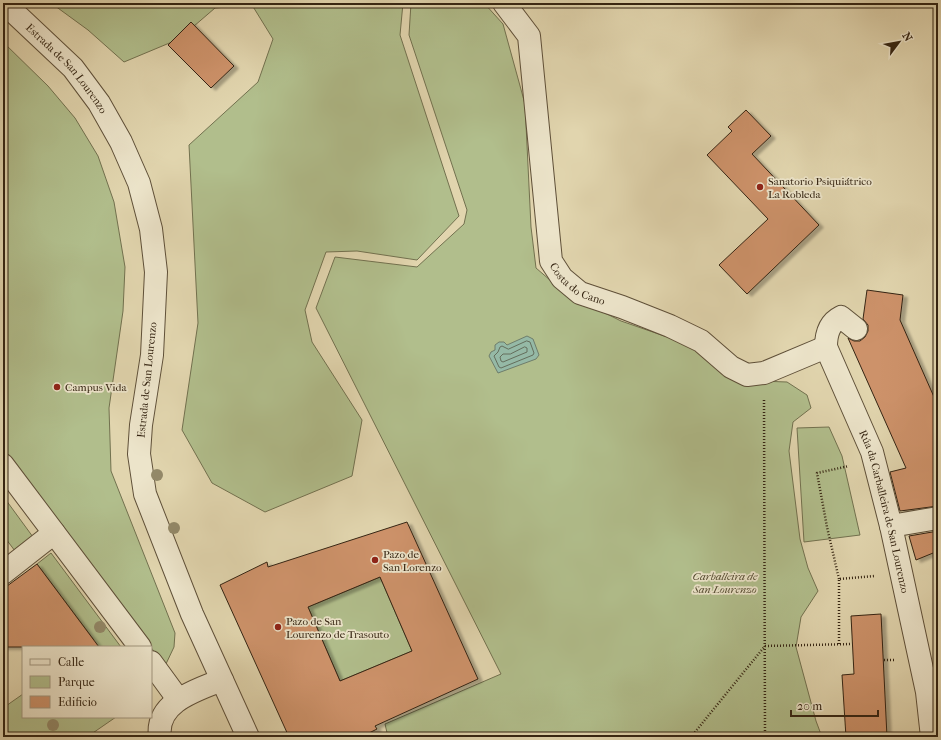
<svg xmlns="http://www.w3.org/2000/svg" width="941" height="740" font-family="'IM FELL French Canon',serif">
  <style>
    .green { fill: #b1be8c; stroke: #72714f }
    .water { fill: #95b9a6; stroke: #6e7d6b }
    .lines { fill: none; stroke-linecap: round; stroke-linejoin: round }
    .shore { stroke: #646e5c; stroke-width: 1 }
    .building { fill: #cd926b; stroke: #342412; fill-rule: evenodd; filter: url(#shadow) }
    .minor-casing { stroke: #5f5039; stroke-width: 24 }
    .path { stroke: #342412; stroke-width: 2.5; stroke-dasharray: 1 2; stroke-linecap: butt }
    .minor { stroke: #ece4ca; stroke-width: 22 }
    .tree { fill: #938969 }
    .poi-dot { fill: #8f2418; stroke: #ece4ca; stroke-width: 1.5 }
    .labels { text-anchor: middle; dominant-baseline: central; stroke-width: 3.5; stroke-linejoin: round; paint-order: stroke }
    .street-label { font-size: 11px; fill: #342412; stroke: #ece4ca }
    .poi-label { font-size: 11px; fill: #342412; stroke: #ece4ca; text-anchor: start }
    .park-label { font-size: 11px; font-style: italic; fill: #534a30; stroke: #ece4ca }
  </style>
  <defs>
    <filter id="shadow"><feDropShadow dx="4.5" dy="2.5" stdDeviation="1" flood-color="#0004"/></filter>
  </defs>
  <rect width="100%" height="100%" fill="#e1d5ae"/>
  <filter id="stains"><feTurbulence type="fractalNoise" baseFrequency=".005" numOctaves="4"/><feColorMatrix values="0 0 0 0 .2 0 0 0 0 .09 0 0 0 0 .02 0 0 0 .5 -.17"/></filter>
  <radialGradient id="worn" r=".72"><stop offset=".6" stop-color="#630" stop-opacity="0"/><stop offset="1" stop-color="#630" stop-opacity=".3"/></radialGradient>
  <g class="green">
    <path d="M51 3H403L400 35 459 216 417 260 357 251 326 252 305 310 312 342 362 420 352 476 265 512 212 483 182 430 198 323 189 145 258 82 273 39 252 5 215 8 179 39 124 62 88 30Z"/>
    <path d="M411 3H484L503 24 525 104 531 227 536 268 565 293 621 321 699 348 759 381 787 382 807 395 811 408 793 422 789 451 800 539 808 568 818 591 801 617 796 647 816 721 822 737H388L385 724 501 674 316 308 335 257 417 267 464 224 467 210 409 35Z"/>
    <path d="M3 42 48 86 75 118 98 156 114 202 125 267 123 311 109 408 111 471 175 633 174 647 165 666 3 451V292C6 281 8 267 3 256Z"/>
    <path d="M829 427 842 456 860 535 804 542 797 428Z"/>
    <path d="M3 496 33 537 15 551 3 535Z"/>
    <path d="M51 553 121 647H86L94 640 37 564Z"/>
    <path d="M380 577 412 651 340 681 308 607Z"/>
    <path d="M23 694V717H116L87 737H12L3 725V708Z"/>
  </g>
  <path class="water" d="M527 336 533 339 539 355 536 359 498 373 489 356 491 352 495 350V345L499 342H504L507 345Z"/>
  <g class="lines">
    <g class="shore">
      <path d="M527 341 530 342 534 353 533 355 501 368 499 367 494 356 498 352 500 347 502 346 508 349Z"/>
      <path d="M525 347 527 348V352L503 362 501 361 500 357 503 354H510Z"/>
    </g>
  </g>
  <g class="building">
    <path d="M191 22 234 66 211 88 168 45Z"/>
    <path d="M746 110 771 136 752 154 819 225 747 294 719 265 768 219 707 155 732 131 728 127Z"/>
    <path d="M867 290 903 295 900 320 938 406V506L900 511 890 472 906 468 848 338 854 341H860L865 337 868 331V325L863 319Z"/>
    <path d="M407 522 478 679 375 726 377 729 361 737H289L220 585 267 562 268 567ZM380 577 412 651 340 681 308 607Z"/>
    <path d="M938 531V551L916 560 909 536Z"/>
    <path d="M37 564 99 647H3V589Z"/>
    <path d="M881 614 887 737H846L842 675 854 674 851 616Z"/>
  </g>
  <g class="lines">
    <defs>
      <g id="minor">
        <path id="s1" d="M4 3 73 68 99 103 121 142 139 183 151 229 156 272 152 355 141 425 139 454 145 494 192 614 248 737"/>
        <path id="s2" d="M504 3 529 36 551 261 562 278 580 293 622 307 670 326 701 341 731 367 747 375 764 373 826 347"/>
        <path id="s3" d="M856 329 841 317C829 323 826 334 826 347L872 452 891 526 927 692 932 737"/>
        <path d="M3 465 140 647"/>
        <path d="M891 526 938 518"/>
        <path d="M3 573 54 533"/>
        <path d="M151 662 178 699"/>
        <path d="M160 737C155 702 197 690 222 680"/>
      </g>
    </defs>
    <use href="#minor" class="minor-casing"/>
    <g class="path">
      <path d="M764 400 765 737"/>
      <path d="M839 579 827 527 817 473 849 466"/>
      <path d="M839 644V579L875 576"/>
      <path d="M765 646 852 644"/>
      <path d="M884 660H894"/>
      <path d="M691 737 765 646"/>
    </g>
    <use href="#minor" class="minor"/>
  </g>
  <g class="tree">
    <circle cx="157" cy="475" r="6"/>
    <circle cx="174" cy="528" r="6"/>
    <circle cx="100" cy="627" r="6"/>
    <circle cx="53" cy="725" r="6"/>
  </g>
  <g class="poi-dot">
    <circle cx="760" cy="187" r="4"/>
    <circle cx="57" cy="387" r="4"/>
    <circle cx="375" cy="560" r="4"/>
    <circle cx="278" cy="627" r="4"/>
  </g>
  <g class="labels">
    <g class="street-label">
      <text stroke="none"><textPath href="#s1" startOffset="91">Estrada de San Lourenzo</textPath></text>
      <text stroke="none"><textPath href="#s2" startOffset="304">Costa do Cano</textPath></text>
      <text transform="translate(147 380) rotate(-84)">Estrada de San Lourenzo</text>
      <text stroke="none"><textPath href="#s3" startOffset="230">Rúa da Carballeira de San Lourenzo</textPath></text>
    </g>
    <g class="poi-label">
      <text x="768" y="181">Sanatorio Psiquiátrico<tspan x="768" dy="13">La Robleda</tspan></text>
      <text x="65" y="387">Campus Vida</text>
      <text x="383" y="554">Pazo de<tspan x="383" dy="13">San Lorenzo</tspan></text>
      <text x="286" y="621">Pazo de San<tspan x="286" dy="13">Lourenzo de Trasouto</tspan></text>
    </g>
    <g class="park-label">
      <text x="725" y="576">Carballeira de<tspan x="725" dy="13">San Lourenzo</tspan></text>
    </g>
  </g>
  <rect width="941" height="740" fill="none" stroke="#e1d5ae" stroke-width="16"/>
  <rect x="4" y="4" width="933" height="732" fill="none" stroke="#342412" stroke-width="2"/>
  <rect x="8" y="8" width="925" height="724" fill="none" stroke="#342412"/>
  <rect x="22" y="646" width="130" height="72" fill="#ece4ca" stroke="#a29780"/>
  <rect x="30" y="659" width="20" height="6" fill="#ece4ca" stroke="#a29780"/>
  <text x="58" y="666" font-size="12" fill="#342412">Calle</text>
  <rect x="30" y="676" width="20" height="12" fill="#b1be8c" stroke="#a29780"/>
  <text x="58" y="686" font-size="12" fill="#342412">Parque</text>
  <rect x="30" y="696" width="20" height="12" fill="#cd926b" stroke="#a29780"/>
  <text x="58" y="706" font-size="12" fill="#342412">Edificio</text>
  <g transform="translate(899 42) rotate(58)" stroke="#ece4ca" stroke-width="3" paint-order="stroke">
  <path d="M0-3L7 15L0 10L-7 15Z" fill="#342412"/>
  <text y="-6" font-size="11" font-weight="bold" text-anchor="middle" fill="#342412">N</text>
  </g>
  <path d="M791 710v6h87v-6" fill="none" stroke="#342412" stroke-width="2"/>
  <text x="797" y="710" font-size="12" fill="#342412" stroke="#ece4ca" stroke-width="3" paint-order="stroke">20 m</text>
  <rect width="100%" height="100%" filter="url(#stains)"/>
  <rect width="100%" height="100%" fill="url(#worn)"/>
</svg>
